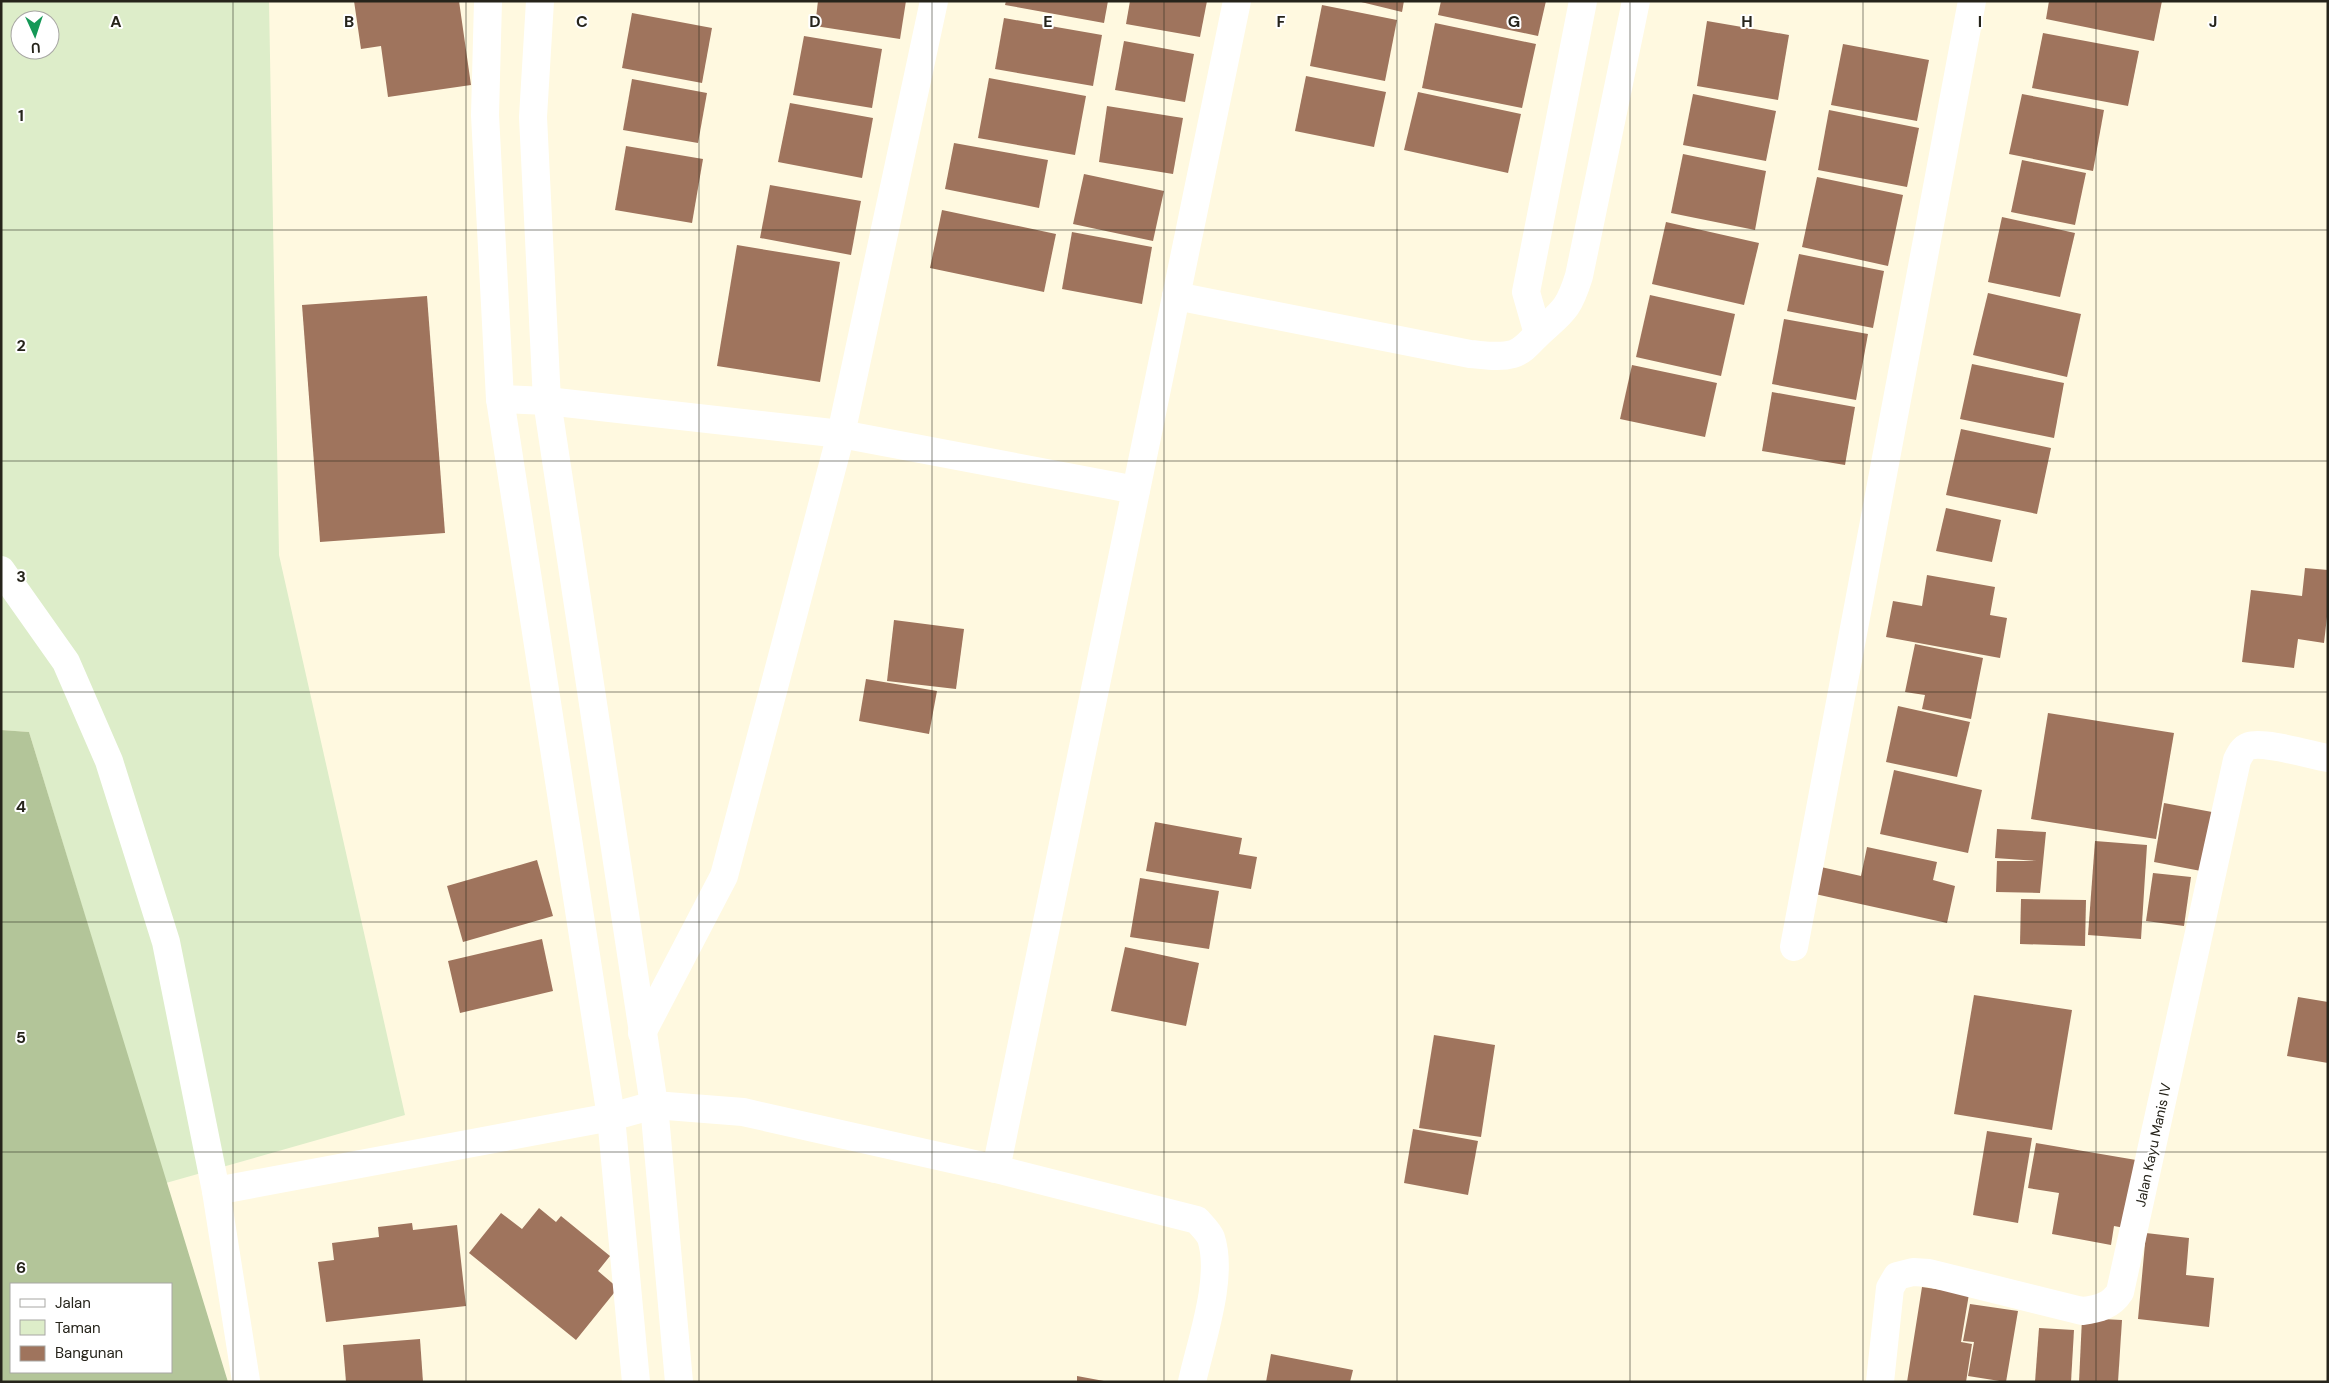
<svg xmlns="http://www.w3.org/2000/svg" width="2329" height="1383" font-family="'DM Sans',sans-serif">
  <style>
    .green { fill: #ddedc9; fill-rule: evenodd }
    .forest { fill: #b3c599; fill-rule: evenodd }
    .building { fill: #9f745d }
    .lines { fill: none; stroke-linecap: round; stroke-linejoin: round }
    .minor { stroke: #fff; stroke-width: 28 }
    .grid { fill: none; stroke: #26241b; stroke-width: 1; stroke-opacity: 0.55 }
    .labels { text-anchor: middle; dominant-baseline: central; stroke-width: 4; stroke-linejoin: round; paint-order: stroke }
    .street-label { font-size: 14px; fill: #26241b; stroke: #fff }
    .grid-label { font-size: 16px; text-anchor: middle; font-weight: bold; fill: #26241b; stroke: #fff; stroke-width: 4; stroke-linejoin: round; paint-order: stroke }
  </style>
  <rect width="100%" height="100%" fill="#fff9e0"/>
  <path class="green" d="M1 1H269L279 555 405 1115 166 1183 29 732 1 730ZM20 20H50V50H20Z"/>
  <path class="forest" d="M1 730 29 732 228 1382H1ZM11 1284H171V1372H11Z"/>
  <g class="building">
    <path d="M354 1H459L471 85 388 97 381 46 361 49Z"/>
    <path d="M818 1H906L900 39 815 26Z"/>
    <path d="M1006 1H1108L1104 23 1005 5Z"/>
    <path d="M1130 1H1207L1200 37 1126 24Z"/>
    <path d="M1357 1H1404L1402 12Z"/>
    <path d="M1441 1H1546L1538 36 1438 15Z"/>
    <path d="M2049 1H2162L2154 41 2046 19Z"/>
    <path d="M1322 5 1397 20 1385 81 1310 66Z"/>
    <path d="M632 13 712 28 702 83 622 68Z"/>
    <path d="M1004 18 1102 35 1093 86 995 69Z"/>
    <path d="M1707 21 1789 35 1778 100 1697 86Z"/>
    <path d="M1435 23 1536 44 1522 108 1422 88Z"/>
    <path d="M2043 33 2139 51 2128 106 2032 88Z"/>
    <path d="M804 36 882 49 872 108 793 95Z"/>
    <path d="M1124 41 1194 54 1185 102 1115 90Z"/>
    <path d="M1843 44 1929 60 1917 121 1831 105Z"/>
    <path d="M1306 76 1386 92 1374 147 1295 131Z"/>
    <path d="M989 78 1086 96 1075 155 978 138Z"/>
    <path d="M632 79 707 93 698 143 623 130Z"/>
    <path d="M1418 92 1521 114 1508 173 1404 150Z"/>
    <path d="M1693 94 1776 111 1766 161 1683 145Z"/>
    <path d="M2022 94 2104 110 2093 171 2009 154Z"/>
    <path d="M790 103 873 118 862 178 778 162Z"/>
    <path d="M1107 106 1183 118 1173 174 1099 162Z"/>
    <path d="M1829 110 1919 128 1907 187 1818 170Z"/>
    <path d="M954 143 1048 160 1039 208 945 189Z"/>
    <path d="M626 146 703 159 692 223 615 210Z"/>
    <path d="M1683 154 1766 171 1755 230 1671 213Z"/>
    <path d="M2022 160 2086 173 2075 225 2011 212Z"/>
    <path d="M1084 174 1164 191 1153 241 1073 224Z"/>
    <path d="M1817 177 1903 195 1888 266 1802 247Z"/>
    <path d="M770 185 861 201 851 255 760 238Z"/>
    <path d="M942 210 1056 234 1044 292 930 268Z"/>
    <path d="M2002 217 2075 233 2060 297 1988 282Z"/>
    <path d="M1666 222 1759 243 1744 305 1652 284Z"/>
    <path d="M1072 232 1152 247 1142 304 1062 289Z"/>
    <path d="M737 245 840 262 820 382 717 366Z"/>
    <path d="M1799 254 1884 271 1873 328 1787 311Z"/>
    <path d="M1988 293 2081 314 2067 377 1973 355Z"/>
    <path d="M1650 295 1735 314 1721 376 1636 357Z"/>
    <path d="M427 296 445 533 320 542 302 305Z"/>
    <path d="M1784 319 1868 334 1856 400 1772 384Z"/>
    <path d="M1972 364 2064 383 2054 438 1960 419Z"/>
    <path d="M1632 365 1717 383 1705 437 1620 419Z"/>
    <path d="M1772 392 1855 407 1845 465 1762 451Z"/>
    <path d="M1961 429 2051 448 2037 514 1946 495Z"/>
    <path d="M1946 508 2001 520 1992 562 1936 551Z"/>
    <path d="M2305 568 2328 570V608L2324 643 2298 639 2294 668 2242 662 2251 590 2302 596Z"/>
    <path d="M1927 575 1995 587 1990 615 2007 618 2000 658 1886 637 1893 601 1922 606Z"/>
    <path d="M894 620 964 629 956 689 887 681Z"/>
    <path d="M1915 644 1983 658 1971 719 1922 709 1925 695 1905 692Z"/>
    <path d="M866 679 937 691 929 734 859 721Z"/>
    <path d="M1898 706 1970 722 1957 777 1886 762Z"/>
    <path d="M2048 713 2174 733 2156 839 2031 819Z"/>
    <path d="M1894 770 1982 790 1968 853 1880 834Z"/>
    <path d="M2164 803 2212 812 2201 871 2154 862Z"/>
    <path d="M1155 822 1242 838 1239 854 1257 857 1251 889 1146 871Z"/>
    <path d="M1997 829 2046 832 2040 893 1996 892 1997 861H2037L1995 858Z"/>
    <path d="M2095 841 2147 845 2141 939 2088 935Z"/>
    <path d="M1867 847 1937 862 1933 880 1955 886 1947 923 1815 894 1821 867 1861 876Z"/>
    <path d="M537 860 553 916 463 942 447 886Z"/>
    <path d="M2153 873 2191 877 2184 926 2146 921Z"/>
    <path d="M1140 878 1219 891 1209 949 1130 937Z"/>
    <path d="M2021 899 2086 900 2085 946 2020 944Z"/>
    <path d="M542 939 553 991 460 1013 448 961Z"/>
    <path d="M1125 947 1199 963 1186 1026 1111 1011Z"/>
    <path d="M1974 995 2072 1010 2052 1130 1954 1114Z"/>
    <path d="M2298 997 2328 1002V1063L2287 1056Z"/>
    <path d="M1434 1035 1495 1045 1481 1137 1419 1128Z"/>
    <path d="M1413 1129 1478 1141 1468 1195 1404 1183Z"/>
    <path d="M1987 1131 2032 1138 2018 1223 1973 1215Z"/>
    <path d="M2036 1143 2142 1161 2130 1229 2114 1226 2111 1245 2052 1234 2059 1193 2028 1188Z"/>
    <path d="M539 1208 556 1222 561 1216 610 1256 598 1271 618 1288 576 1340 469 1253 501 1213 522 1229Z"/>
    <path d="M412 1223 413 1230 457 1225 466 1306 326 1322 318 1262 334 1260 332 1243 379 1237 378 1227Z"/>
    <path d="M2146 1233 2189 1238 2186 1275 2214 1278 2209 1327 2138 1319Z"/>
    <path d="M1922 1287 1969 1294 1961 1342 1972 1344 1966 1382H1907Z"/>
    <path d="M1970 1304 2018 1311 2006 1382 1968 1376 1974 1342 1963 1341Z"/>
    <path d="M2082 1318 2122 1320 2118 1382H2079Z"/>
    <path d="M2039 1328 2074 1330 2071 1382H2035Z"/>
    <path d="M420 1339 423 1382H346L343 1345Z"/>
    <path d="M1271 1354 1353 1370 1350 1382H1266Z"/>
    <path d="M1077 1376 1104 1381V1382H1077Z"/>
  </g>
  <g class="lines">
    <g class="minor">
      <path d="M488 1 485 115 500 399 611 1117 636 1382"/>
      <path d="M540 1 533 117 547 401 654 1105 679 1382"/>
      <path d="M1176 296 1470 354C1484 355 1499 358 1513 354 1523 351 1530 342 1537 335 1563 311 1568 311 1579 276L1636 1"/>
      <path d="M1538 334 1526 292 1583 1"/>
      <path d="M500 399 547 401 841 434 1136 490"/>
      <path d="M1 570 66 662 109 761 166 942 216 1191 246 1381"/>
      <path d="M1794 947 1972 1"/>
      <path d="M642 1033 724 876 841 434 934 1"/>
      <path d="M996 1169 1237 1"/>
      <path d="M216 1191 611 1117 654 1105 743 1112 996 1169 1197 1220C1201 1225 1208 1231 1211 1238 1224 1278 1201 1341 1192 1382"/>
      <path d="M1880 1382 1890 1288 1897 1276 1913 1272 1929 1273 2082 1311C2098 1309 2111 1306 2120 1292L2237 760C2240 754 2243 748 2249 746 2264 741 2311 755 2328 758"/>
    </g>
  </g>
  <path class="grid" d="M233 1V1382M466 1V1382M699 1V1382M932 1V1382M1164 1V1382M1397 1V1382M1630 1V1382M1863 1V1382M2096 1V1382M1 230H2328M1 461H2328M1 692H2328M1 922H2328M1 1152H2328"/>
  <g class="labels">
    <g class="street-label">
      <text transform="translate(2153 1145) rotate(-78)">Jalan Kayu Manis IV</text>
    </g>
  </g>
  <g class="grid-label">
    <text x="116" y="27">A</text>
    <text x="349" y="27">B</text>
    <text x="582" y="27">C</text>
    <text x="815" y="27">D</text>
    <text x="1048" y="27">E</text>
    <text x="1281" y="27">F</text>
    <text x="1514" y="27">G</text>
    <text x="1747" y="27">H</text>
    <text x="1980" y="27">I</text>
    <text x="2213" y="27">J</text>
    <text x="21" y="121">1</text>
    <text x="21" y="351">2</text>
    <text x="21" y="582">3</text>
    <text x="21" y="812">4</text>
    <text x="21" y="1043">5</text>
    <text x="21" y="1273">6</text>
  </g>
  <rect width="2329" height="1383" fill="none" stroke="#26241b" stroke-width="5"/>
  <rect x="10" y="1283" width="162" height="90" fill="#ffffff" stroke="#a8a7a4"/>
  <rect x="20" y="1299" width="25" height="8" fill="#ffffff" stroke="#a8a7a4"/>
  <text x="55" y="1308" font-size="15" fill="#26241b">Jalan</text>
  <rect x="20" y="1320" width="25" height="15" fill="#ddedc9" stroke="#a8a7a4"/>
  <text x="55" y="1333" font-size="15" fill="#26241b">Taman</text>
  <rect x="20" y="1346" width="25" height="15" fill="#9f745d" stroke="#a8a7a4"/>
  <text x="55" y="1358" font-size="15" fill="#26241b">Bangunan</text>
  <g transform="translate(35 35) rotate(177)"><circle r="24" fill="#ffffff" stroke="#a8a7a4"/>
  <path d="M0-4L9 19L0 12L-9 19Z" fill="#159857"/>
  <text y="-8" font-size="14" font-weight="bold" text-anchor="middle" fill="#26241b">U</text>
  </g>
</svg>
